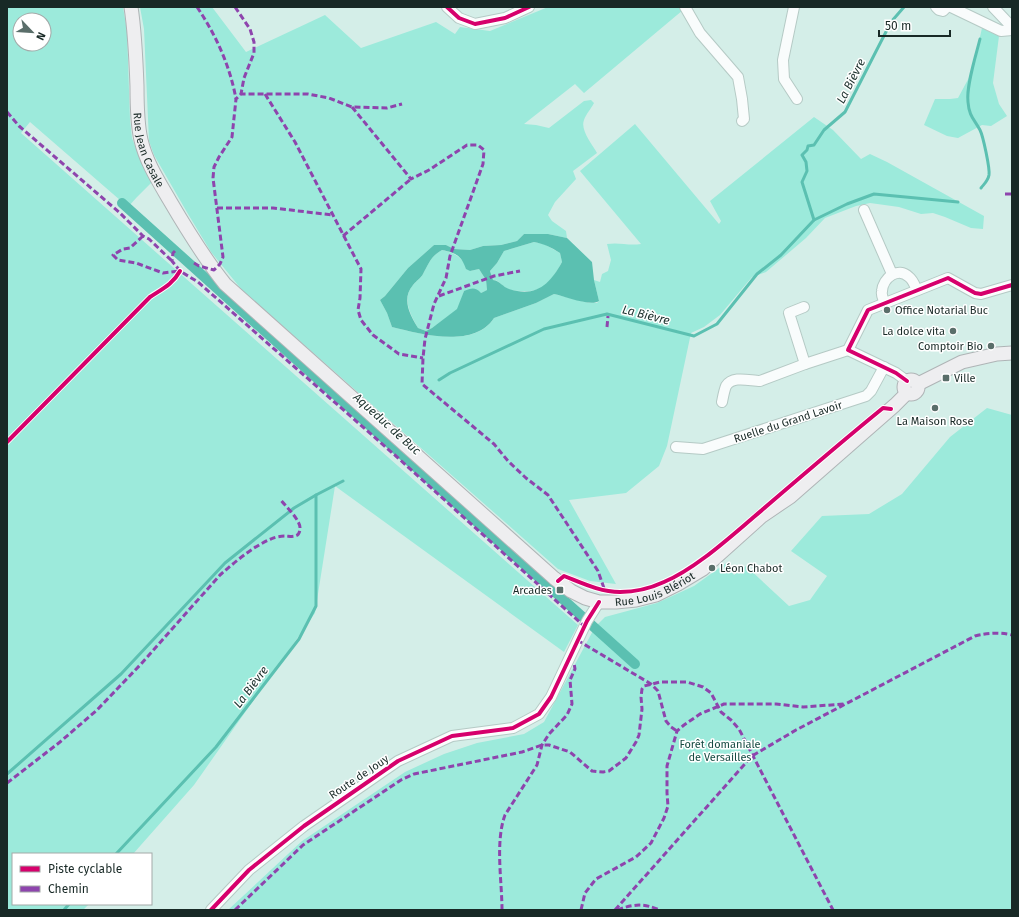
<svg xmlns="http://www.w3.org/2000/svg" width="1019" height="917" font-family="'Fira Sans',sans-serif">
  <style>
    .green { fill: #9ceadb; fill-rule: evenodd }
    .water { fill: #5bc0b1; fill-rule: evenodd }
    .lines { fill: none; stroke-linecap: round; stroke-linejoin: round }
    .stream { stroke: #5bc0b1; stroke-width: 3 }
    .canal { stroke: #5bc0b1; stroke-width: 10 }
    .minor-casing { stroke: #b5cac5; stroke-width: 12 }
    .major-casing { stroke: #afb4b6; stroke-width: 15 }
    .minor { stroke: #f9fcfc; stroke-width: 10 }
    .major { stroke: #eeeef0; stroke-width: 13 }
    .quiet { stroke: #8e44ad; stroke-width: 3; stroke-dasharray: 6 3; stroke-linecap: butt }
    .cycleway-casing { stroke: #fff; stroke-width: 6 }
    .cycleway { stroke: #d6006c; stroke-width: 4 }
    .poi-dot { fill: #5a6e6a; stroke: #fff; stroke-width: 1.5 }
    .labels { text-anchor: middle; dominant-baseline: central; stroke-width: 3; stroke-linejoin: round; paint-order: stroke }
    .street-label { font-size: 11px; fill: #182926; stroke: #fff }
    .poi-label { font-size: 11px; fill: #182926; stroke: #fff; text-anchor: start }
    .park-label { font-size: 11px; fill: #154b42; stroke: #fff }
    .water-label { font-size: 12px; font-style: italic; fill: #1d322e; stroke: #fff }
  </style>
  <rect width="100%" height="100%" fill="#d4eee8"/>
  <g class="green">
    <path d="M7 7H123L127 31 130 120 132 138 141 162 152 182 137 197 128 207 30 122 21 133 578 625 564 652 335 486 315 613 194 785 133 854H13V904H89L83 910H7ZM20 20H44V44H20Z"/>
    <path d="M140 7H212L246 52 325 15 361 48 436 22 455 34 460 27 490 31 548 7H683V10L584 93 575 84 524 124 536 125 549 128 584 101 591 100 594 103C591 109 586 114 584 120 580 130 592 144 597 153L573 171 576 179 555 202 548 215 552 221 566 231 567 238 548 234H524L517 241 501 245 483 246 470 250 454 249 446 245H434L408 268 385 296 380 300 387 313 392 327C420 334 475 349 494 318L536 303 554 294 589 303H597L599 301 594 280 600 282 602 274 608 271 611 260 607 244C620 242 628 246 641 244L580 171 635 124 719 224 721 221 710 201 814 117 833 130 861 159 870 154 887 162 984 216 983 229 971 228 945 217 933 213 921 214 899 207 870 203 856 206 825 218 806 238 766 272 752 277 720 315 704 327 691 333 667 446 659 466 626 493 569 500 616 584 590 581 558 569 242 290 211 252 188 214 154 155 149 141 144 29Z"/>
    <path d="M982 28 999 36 993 83 999 104 1007 116 991 126 982 125 958 138 947 136 924 125 935 99H950L958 98 972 72Z"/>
    <path d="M534 242 544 244 560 253 562 262C553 278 545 292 525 291 518 291 512 291 506 288 501 285 499 280 493 280L490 271 497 263 504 251Z"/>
    <path d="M442 250C458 254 461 258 470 271L479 269 486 280 487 290 481 293 464 291 458 309 432 328 426 331 418 328C411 315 401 299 413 285 416 281 421 278 423 274 429 263 431 256 442 250Z"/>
    <path d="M987 408 1012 415V910H228L302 841 405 772 444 754 477 743 524 734 544 722 595 627 605 617 657 603 694 586 726 563 734 575 746 566 789 606 810 600 827 576 791 551 822 516 869 514 902 494 950 437Z"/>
  </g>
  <path class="water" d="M524 234H548L567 238 592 262 594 280 599 301C591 307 564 296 554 294L536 303 494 318C474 349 420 334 392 327L387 313 380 300 385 296 408 268 434 245H446L454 249 470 250 483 246 501 245 517 241ZM534 242C544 244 551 247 560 253L562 262C550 284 536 298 509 289 503 287 500 281 493 280L490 271 497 263 504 251ZM442 250C456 253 461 255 466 269L470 271 479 269 486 280 487 290 481 293C475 287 472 288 464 291L457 309 432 328 426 331 418 328C410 315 401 299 413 285 416 281 421 278 423 274 429 263 431 256 442 250Z"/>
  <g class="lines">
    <g class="stream">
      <path d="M980 39C976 55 966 86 968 102 969 116 974 119 980 130 983 136 990 168 989 175 988 181 984 184 981 188"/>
      <path d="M814 220 847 204 874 194 958 202"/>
      <path d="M439 380 450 373 544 329 607 314 694 336 717 324 757 274 781 255 814 220 802 182 807 171 806 162 802 155 807 150 808 146 814 145 824 130 845 112 891 22 904 7"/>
      <path d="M7 774 121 674 225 563 294 508 316 495 343 481"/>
      <path d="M116 854 216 747 299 639 316 606V495"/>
      <path d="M64 910 69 904"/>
    </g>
    <path class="canal" d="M122 203 635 664"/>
    <defs>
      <g id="minor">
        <path d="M447 7 459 18 475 24 505 18 529 7"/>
        <path d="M685 7 700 33 738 77 742 99 744 119 742 121"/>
        <path d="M794 7 783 60 784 79 797 99"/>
        <path d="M936 7 939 10 943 11 947 7"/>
        <path d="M951 7 1001 31 1012 30"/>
        <path d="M993 7 1012 27"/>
        <path d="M864 210 892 274"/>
        <path d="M885 303C883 299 881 295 882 291 883 278 898 266 909 277 913 280 915 286 917 290"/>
        <path d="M804 307 789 313 805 364"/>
        <path d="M907 381 896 373 848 350 868 310 948 278 975 293 981 294 1012 285"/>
        <path d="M722 402C723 397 724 391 726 386 733 375 750 381 760 381L805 364 848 350"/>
        <path d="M676 447 703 449 866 396 871 391 884 367"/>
        <path d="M211 910 249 870 304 826 398 761 452 736 513 728 539 714 551 697 587 621 599 602"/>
      </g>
      <g id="major">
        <path id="s1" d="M131 7C135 33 136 59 137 86 137 104 137 123 141 140 146 162 159 182 170 201 187 230 204 258 225 284L554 578 571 591 585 598 599 602H616L636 600 656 595 678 584 703 569 762 516 790 497 895 405 907 393"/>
        <circle cx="911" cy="387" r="7"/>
        <path d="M918 384 962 362 997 354 1012 353"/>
      </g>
    </defs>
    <use href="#minor" class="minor-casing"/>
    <use href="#major" class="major-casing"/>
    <use href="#minor" class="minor"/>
    <use href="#major" class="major"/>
    <g class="quiet">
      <path d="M197 7C216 35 230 66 236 99"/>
      <path d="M235 7 250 29 254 42V53L244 78 241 94"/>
      <path d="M265 94 295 142 361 269 360 298 358 310 361 320 373 335 399 354 423 358"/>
      <path d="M352 107 411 179 429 170 467 145H478L484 150 483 164 450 256 446 278 434 304 425 339 423 358 422 384 494 444 508 461 526 478 548 495 598 571 605 591"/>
      <path d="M7 112 19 126 120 213 143 236 149 239 172 261"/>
      <path d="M1005 194H1012"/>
      <path d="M217 208H273L333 215"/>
      <path d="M143 236 130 248 123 249 113 255 118 260 136 263 163 273 180 271"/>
      <path d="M343 236 411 179"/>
      <path d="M175 251 173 253 172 261 180 271 198 282 397 457 584 626"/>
      <path d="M194 263 199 266 214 270 220 264 223 257 213 178 214 167 219 157 232 137 236 99 241 94H308L329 98 352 107 387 108 402 104"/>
      <path d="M439 296 494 276 520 271"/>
      <path d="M607 327 608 316"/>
      <path d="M577 640 651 684 658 691 666 721 671 727 677 731"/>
      <path d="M7 783 60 742 97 710 141 664 220 575C235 562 252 547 271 539 275 537 281 536 285 536 288 536 292 537 295 536 298 536 300 532 300 529 301 520 285 506 280 499"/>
      <path d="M235 910 303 845 401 780 414 774 522 752 542 745H549L570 752 592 771 603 772 609 771 626 758 636 742 639 735 642 709 641 697 642 689 644 686 660 682H687L703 687 711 693 721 712 731 720 739 729 833 910"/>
      <path d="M502 910C502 881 495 842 505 815L537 765 542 745 549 734 567 715 572 704 570 680 575 669 574 663"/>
      <path d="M581 910 585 893 596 879 636 857 651 843 664 818 668 806 667 793V766L677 731 684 725 700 714 724 704H776L803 707 844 704"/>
      <path d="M615 910 752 756 796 730 975 636C988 633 999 632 1012 635"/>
      <path d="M617 910C634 904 643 903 660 910"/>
    </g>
    <defs>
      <g id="cycleway">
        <path d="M447 7 459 18 475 24 505 18 529 7"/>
        <path d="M907 381 896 373 848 350 868 310 948 278 975 293 981 294 1012 285"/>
        <path d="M7 442 150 297C162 289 173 284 180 271"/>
        <path d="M558 581 564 576C582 583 600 592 620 592 634 592 651 588 664 582 695 569 729 538 755 516 797 480 840 443 883 408L891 409"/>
        <path d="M211 910 249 870 304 826 398 761 452 736 513 728 539 714 551 697 587 621 599 602"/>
      </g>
    </defs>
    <use href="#cycleway" class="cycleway-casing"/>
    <use href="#cycleway" class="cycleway"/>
  </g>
  <g class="poi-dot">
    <circle cx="887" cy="310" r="4"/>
    <circle cx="953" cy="331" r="4"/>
    <circle cx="991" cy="346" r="4"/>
    <rect x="942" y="374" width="8" height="8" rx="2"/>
    <circle cx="935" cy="408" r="4"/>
    <circle cx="712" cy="568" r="4"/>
    <rect x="556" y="586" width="8" height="8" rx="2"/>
  </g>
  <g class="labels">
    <g class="street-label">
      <text stroke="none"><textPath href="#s1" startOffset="145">Rue Jean Casale</textPath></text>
      <text transform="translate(788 422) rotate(-18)">Ruelle du Grand Lavoir</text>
      <text stroke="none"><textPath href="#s1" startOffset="852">Rue Louis Blériot</textPath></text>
      <text transform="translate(359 777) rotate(-34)">Route de Jouy</text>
    </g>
    <g class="poi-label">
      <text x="895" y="310">Office Notarial Buc</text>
      <text x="945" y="331" text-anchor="end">La dolce vita</text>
      <text x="983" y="346" text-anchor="end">Comptoir Bio</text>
      <text x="954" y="378">Ville</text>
      <text x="935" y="421" text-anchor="middle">La Maison Rose</text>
      <text x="720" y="568">Léon Chabot</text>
      <text x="552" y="590" text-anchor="end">Arcades</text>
    </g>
    <g class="park-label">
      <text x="720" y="744">Forêt domaniale<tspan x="720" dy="13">de Versailles</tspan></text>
    </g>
    <g class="water-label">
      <text transform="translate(851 81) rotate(-63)">La Bièvre</text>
      <text transform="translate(646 315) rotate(14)">La Bièvre</text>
      <text transform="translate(387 424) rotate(42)">Aqueduc de Buc</text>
      <text transform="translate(251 687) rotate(-53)">La Bièvre</text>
    </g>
  </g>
  <rect width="1019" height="917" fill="none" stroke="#182926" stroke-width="16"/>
  <rect x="12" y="853" width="140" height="52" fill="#ffffff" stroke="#a3a9a8"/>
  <rect x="20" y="866" width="20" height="6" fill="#d6006c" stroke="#a3a9a8"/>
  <text x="48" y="873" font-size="12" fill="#182926">Piste cyclable</text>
  <rect x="20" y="886" width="20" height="6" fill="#8e44ad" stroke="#a3a9a8"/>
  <text x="48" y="893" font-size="12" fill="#182926">Chemin</text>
  <g transform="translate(32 32) rotate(115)"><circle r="19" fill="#ffffff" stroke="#a3a9a8"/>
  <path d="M0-3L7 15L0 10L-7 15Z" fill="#5a6e6a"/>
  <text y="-6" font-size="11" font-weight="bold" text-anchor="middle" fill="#182926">N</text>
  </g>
  <path d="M879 30v6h71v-6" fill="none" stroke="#182926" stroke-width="2"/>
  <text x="885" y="30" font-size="12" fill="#182926" stroke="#ffffff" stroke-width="3" paint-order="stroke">50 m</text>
</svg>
